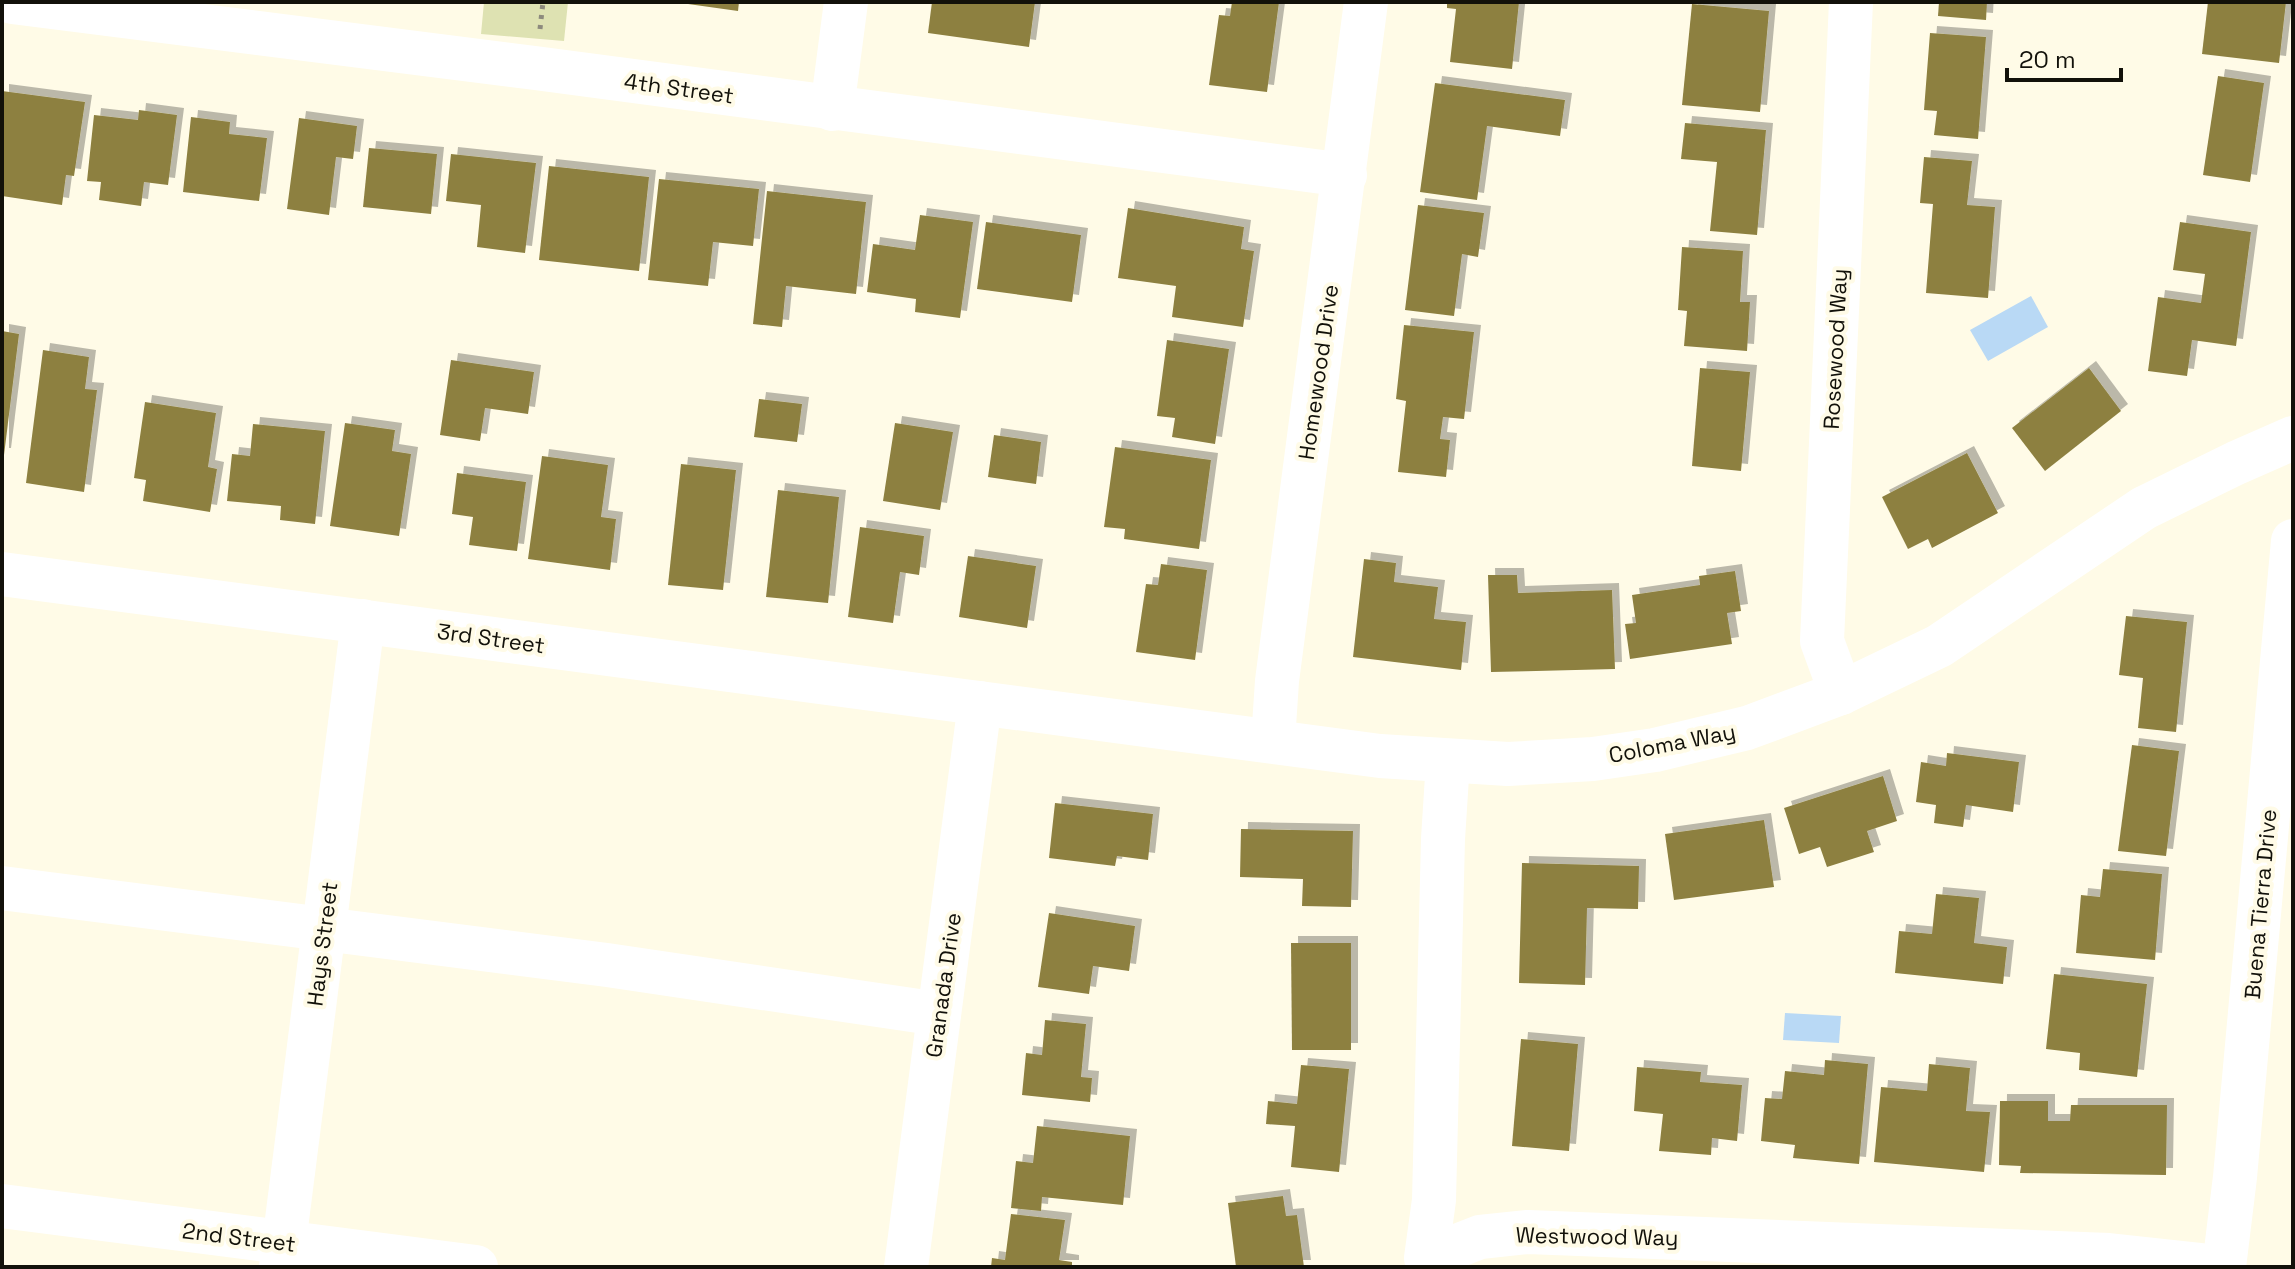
<svg xmlns="http://www.w3.org/2000/svg" width="2295" height="1269" font-family="'Space Grotesk',sans-serif">
  <style>
    .green { fill: #dee2b2 }
    .water { fill: #b9d9f5 }
    .building { fill: #8d8040; filter: url(#shadow) }
    .lines { fill: none; stroke-linecap: round; stroke-linejoin: round }
    .path { stroke: #8d8a7d; stroke-width: 5; stroke-dasharray: 4 6; stroke-linecap: butt }
    .minor { stroke: #fff; stroke-width: 44 }
    .labels { text-anchor: middle; dominant-baseline: central; stroke-width: 8; stroke-linejoin: round; paint-order: stroke }
    .street-label { font-size: 22px; fill: #12110a; stroke: #fffbe7 }
  </style>
  <defs>
    <filter id="shadow"><feDropShadow dx="7" dy="-7" stdDeviation="0" flood-color="#0004"/></filter>
  </defs>
  <rect width="100%" height="100%" fill="#fffbe7"/>
  <path class="green" d="M484 2H568L564 41 481 34Z"/>
  <g class="water">
    <path d="M2031 296 2048 327 1988 361 1970 330Z"/>
    <path d="M1785 1013 1841 1016 1839 1043 1783 1040Z"/>
  </g>
  <g class="building">
    <path d="M688 2H739L738 11 688 4Z"/>
    <path d="M932 2H1035L1029 47 928 33Z"/>
    <path d="M1232 2H1279L1267 92 1209 85 1219 15 1230 16Z"/>
    <path d="M1447 2H1519L1512 69 1450 62 1456 9 1447 8Z"/>
    <path d="M1939 2H1987L1986 20 1938 16Z"/>
    <path d="M2208 2H2286L2279 63 2202 54Z"/>
    <path d="M1692 4 1769 11 1760 112 1682 105Z"/>
    <path d="M1930 33 1986 37 1978 139 1934 135 1937 111 1924 110Z"/>
    <path d="M2218 76 2264 83 2250 182 2203 175Z"/>
    <path d="M1435 83 1565 100 1560 136 1487 126 1477 200 1420 192Z"/>
    <path d="M2 91 85 102 74 176 66 175 62 205 2 196Z"/>
    <path d="M139 110 177 115 168 185 144 182 141 206 99 200 101 182 87 181 94 115 138 120Z"/>
    <path d="M191 117 230 122 229 134 267 138 259 201 183 192Z"/>
    <path d="M299 118 357 126 353 159 336 157 329 215 287 209Z"/>
    <path d="M1685 123 1766 130 1757 235 1710 231 1717 162 1681 159Z"/>
    <path d="M369 148 437 154 431 214 363 207Z"/>
    <path d="M451 154 536 163 525 253 477 247 481 205 446 201Z"/>
    <path d="M1924 157 1972 161 1967 205 1995 207 1988 298 1926 293 1933 204 1920 203Z"/>
    <path d="M549 166 649 177 639 271 539 260Z"/>
    <path d="M659 179 759 189 753 246 713 242 708 286 648 280Z"/>
    <path d="M767 191 866 202 856 294 786 286 782 327 753 324Z"/>
    <path d="M1418 205 1484 213 1478 257 1462 254 1454 316 1405 310Z"/>
    <path d="M1128 208 1244 227 1241 249 1254 251 1243 327 1172 317 1176 286 1118 278Z"/>
    <path d="M920 215 973 222 960 318 915 312 916 299 867 292 873 244 915 250Z"/>
    <path d="M986 222 1081 235 1072 302 977 289Z"/>
    <path d="M2180 222 2251 232 2236 346 2192 340 2187 376 2148 371 2158 297 2201 303 2205 274 2173 270Z"/>
    <path d="M1682 247 1743 251 1740 302H1750L1747 351 1684 346 1687 311 1678 310Z"/>
    <path d="M1404 325 1474 332 1464 419 1443 417 1440 439 1450 440 1446 477 1398 472 1406 401 1396 399Z"/>
    <path d="M2 331 19 334 4 455H2Z"/>
    <path d="M1167 340 1229 349 1215 444 1172 437 1175 418 1157 416Z"/>
    <path d="M43 350 89 357 85 389 97 390 84 492 26 483Z"/>
    <path d="M451 360 534 372 528 414 485 408 480 441 440 435Z"/>
    <path d="M1700 368 1750 372 1741 471 1692 466Z"/>
    <path d="M2089 368 2121 411 2045 471 2012 428Z"/>
    <path d="M759 399 802 404 797 442 754 437Z"/>
    <path d="M145 402 216 413 208 467 217 469 210 512 143 501 146 480 134 478Z"/>
    <path d="M345 423 395 430 392 451 411 454 399 536 330 526Z"/>
    <path d="M895 423 953 432 940 510 883 501Z"/>
    <path d="M253 424 325 431 315 524 280 520 281 506 227 501 232 454 250 456Z"/>
    <path d="M994 435 1041 442 1036 484 988 477Z"/>
    <path d="M1115 447 1211 460 1199 549 1124 539 1125 529 1104 527Z"/>
    <path d="M1967 453 1998 513 1932 548 1928 539 1908 549 1882 497Z"/>
    <path d="M542 456 608 465 601 517 616 519 610 570 528 559Z"/>
    <path d="M681 464 736 470 723 590 668 585Z"/>
    <path d="M457 473 526 482 517 551 469 545 473 517 452 514Z"/>
    <path d="M778 490 839 497 828 603 766 597Z"/>
    <path d="M860 527 924 536 919 575 900 572 893 623 848 617Z"/>
    <path d="M968 556 1036 566 1027 628 959 617Z"/>
    <path d="M1364 559 1396 563 1394 582 1438 587 1434 619 1466 622 1461 670 1353 657Z"/>
    <path d="M1161 564 1207 570 1195 660 1136 652 1146 584 1158 585Z"/>
    <path d="M1735 571 1741 611 1727 613 1732 644 1630 659 1625 624 1636 623 1632 595 1700 585 1699 576Z"/>
    <path d="M1488 575H1517L1518 593 1612 590 1615 669 1491 672Z"/>
    <path d="M2126 616 2187 622 2176 732 2138 728 2143 678 2119 675Z"/>
    <path d="M2132 745 2179 751 2166 856 2118 851Z"/>
    <path d="M1947 753 2019 762 2013 812 1966 805 1963 827 1934 823 1936 805 1916 802 1921 762 1946 766Z"/>
    <path d="M1883 776 1897 821 1867 831 1874 852 1827 867 1820 847 1799 854 1784 808Z"/>
    <path d="M1055 803 1153 814 1148 860 1117 856 1115 866 1049 858Z"/>
    <path d="M1764 820 1774 887 1674 900 1665 834Z"/>
    <path d="M1241 829 1353 831 1351 907 1302 906 1303 879 1240 877Z"/>
    <path d="M1522 863 1639 866 1638 909 1587 908 1585 985 1519 983Z"/>
    <path d="M2103 869 2162 874 2155 960 2076 953 2081 895 2100 897Z"/>
    <path d="M1936 894 1979 898 1974 943 2007 947 2003 984 1895 973 1899 931 1932 934Z"/>
    <path d="M1049 913 1135 926 1129 971 1093 966 1089 994 1038 987Z"/>
    <path d="M1291 943H1351V1050H1292Z"/>
    <path d="M2054 974 2147 984 2137 1077 2079 1070 2080 1053 2046 1049Z"/>
    <path d="M1045 1020 1086 1024 1081 1077 1092 1078 1090 1102 1022 1095 1026 1053 1042 1055Z"/>
    <path d="M1521 1039 1578 1044 1569 1151 1512 1146Z"/>
    <path d="M1825 1060 1868 1064 1859 1164 1793 1158 1795 1145 1761 1141 1765 1098 1782 1099 1785 1071 1824 1075Z"/>
    <path d="M1929 1064 1970 1068 1966 1111 1990 1112 1984 1172 1874 1162 1881 1087 1927 1091Z"/>
    <path d="M1301 1065 1349 1069 1339 1172 1291 1167 1295 1126 1266 1124 1268 1101 1297 1104Z"/>
    <path d="M1637 1067 1701 1072 1700 1082 1742 1085 1737 1141 1712 1138 1711 1155 1659 1151 1663 1114 1634 1111Z"/>
    <path d="M2000 1101H2048V1121H2070L2071 1105H2167L2166 1175 2020 1173 2021 1166 1999 1165Z"/>
    <path d="M1037 1126 1130 1136 1123 1205 1042 1197 1041 1211 1011 1208 1016 1161 1033 1163Z"/>
    <path d="M1283 1196 1286 1216 1297 1215 1304 1267H1236L1228 1203Z"/>
    <path d="M1011 1214 1065 1220 1059 1260 1072 1262V1267H991L992 1258 1005 1260Z"/>
  </g>
  <g class="lines">
    <path class="path" d="M540 29 543 2"/>
    <g class="minor">
      <path d="M12 2 535 68 1345 175"/>
      <path d="M832 109 846 2"/>
      <path d="M2 574 1380 756 1508 764 1593 759 1655 750 1747 728 1841 693 1939 646 2144 508 2236 463 2293 438"/>
      <path d="M1841 693 1822 641 1851 2"/>
      <path d="M1273 741 1277 681 1366 2"/>
      <path d="M1448 761 1443 839 1434 1200 1426 1258 1480 1237 1528 1232 2109 1255 2220 1267"/>
      <path d="M2 888 607 965 939 1014"/>
      <path d="M2 1206 476 1267"/>
      <path d="M281 1267 363 621"/>
      <path d="M906 1267 980 703"/>
      <path d="M2224 1267 2235 1177 2293 541"/>
    </g>
  </g>
  <g class="labels">
    <g class="street-label">
      <text transform="translate(679 88) rotate(8)">4th Street</text>
      <text transform="translate(1835 349) rotate(-87)">Rosewood Way</text>
      <text transform="translate(1318 372) rotate(-82)">Homewood Drive</text>
      <text transform="translate(491 638) rotate(8)">3rd Street</text>
      <text transform="translate(1672 743) rotate(-11)">Coloma Way</text>
      <text transform="translate(2260 904) rotate(-85)">Buena Tierra Drive</text>
      <text transform="translate(322 944) rotate(-83)">Hays Street</text>
      <text transform="translate(943 985) rotate(-82)">Granada Drive</text>
      <text transform="translate(1597 1236) rotate(1)">Westwood Way</text>
      <text transform="translate(239 1237) rotate(7)">2nd Street</text>
    </g>
  </g>
  <rect width="2295" height="1269" fill="none" stroke="#12110a" stroke-width="8"/>
  <path d="M2007 68v12h114v-12" fill="none" stroke="#12110a" stroke-width="4"/>
  <text x="2019" y="68" font-size="24" fill="#12110a" stroke="#fffbe7" stroke-width="6" paint-order="stroke">20 m</text>
</svg>
